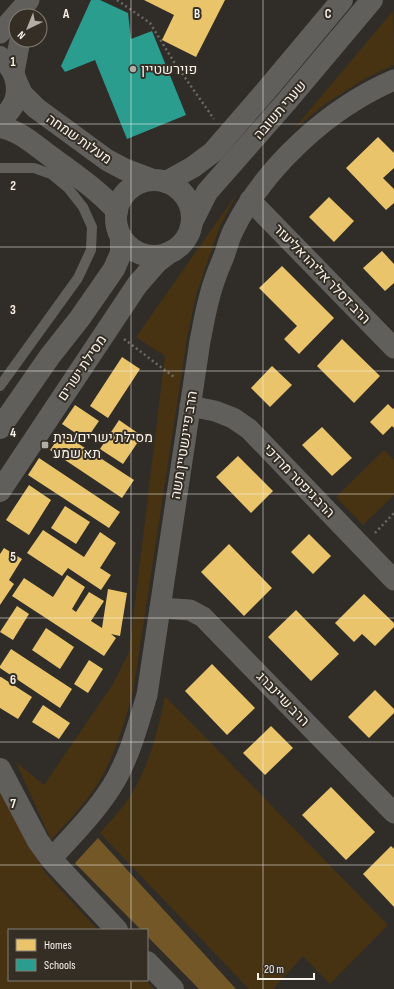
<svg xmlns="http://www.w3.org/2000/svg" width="394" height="989" font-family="'Sofia Sans Condensed',Heebo,sans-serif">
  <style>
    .green { fill: #473312 }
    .forest { fill: #745727 }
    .homes { fill: #e9c46a }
    .schools { fill: #2a9d8f }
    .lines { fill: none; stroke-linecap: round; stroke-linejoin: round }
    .path { stroke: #6c6966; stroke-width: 2.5; stroke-dasharray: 2 3; stroke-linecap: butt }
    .service { stroke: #615f5c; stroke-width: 10 }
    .minor { stroke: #615f5c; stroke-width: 21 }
    .tertiary { stroke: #615f5c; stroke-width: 22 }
    .grid { fill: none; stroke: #f6f2ec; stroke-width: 1; stroke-opacity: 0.55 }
    .poi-dot { fill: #b1ada7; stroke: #342e25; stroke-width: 1.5 }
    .labels { text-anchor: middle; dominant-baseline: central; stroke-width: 4; stroke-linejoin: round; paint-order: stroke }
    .poi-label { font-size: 14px; fill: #f6f2ec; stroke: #342e25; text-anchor: start }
    .street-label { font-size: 14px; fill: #f6f2ec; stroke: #342e25 }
    .grid-label { font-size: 13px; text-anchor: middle; font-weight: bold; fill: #f6f2ec; stroke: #342e25; stroke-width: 4; stroke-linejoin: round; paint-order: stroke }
  </style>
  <rect width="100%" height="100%" fill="#302d28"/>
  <g class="green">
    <path d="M393 11 394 65 366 78 325 104 293 130Z"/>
    <path d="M238 192 220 226 210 254 196 295 187 338 133 692C125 721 116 751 101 778 88 801 68 821 51 840L16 762 44 785 113 684 129 652 165 356 136 337Z"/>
    <path d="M384 450 394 460V495L363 525 336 497Z"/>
    <path d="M165 696 388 925 330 984 303 956 273 989H249L100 833C110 821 123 808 131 795 150 764 158 730 165 696Z"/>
    <path d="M0 793 46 874 98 930H9V980H145L154 989H0Z"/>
  </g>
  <path class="forest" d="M98 838 236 989H199L147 936V930H141L75 863Z"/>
  <g class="homes">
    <path d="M144 0H225L196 57 162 40 174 15Z"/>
    <path d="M378 137 394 153V168L383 178 394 189V203L386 210 346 168Z"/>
    <path d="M329 197 354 221 334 242 309 217Z"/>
    <path d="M382 251 394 264V283L385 291 363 268Z"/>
    <path d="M282 266 334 318 299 354 284 339 297 326 259 288Z"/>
    <path d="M342 339 380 376 354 403 317 366Z"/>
    <path d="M122 357 140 369 108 418 90 406Z"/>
    <path d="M272 366 292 385 270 407 251 388Z"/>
    <path d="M388 404 393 409 394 408V428L392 426 383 435 370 422Z"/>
    <path d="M75 405 99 421 86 440 62 424Z"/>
    <path d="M119 420 142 436 123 464 100 449Z"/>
    <path d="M322 427 352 458 332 476 302 445Z"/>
    <path d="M62 433 134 480 122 498 50 450Z"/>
    <path d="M238 456 273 491 251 513 216 477Z"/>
    <path d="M39 458 120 512 109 528 28 475Z"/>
    <path d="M29 485 51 500 29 535 6 520Z"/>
    <path d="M65 506 90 522 76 544 51 528Z"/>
    <path d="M43 530 84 557 100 532 116 543 100 568 111 575 101 590 68 568 62 576 27 553Z"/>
    <path d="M309 534 331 556 313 574 291 552Z"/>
    <path d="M229 544 272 588 244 616 201 572Z"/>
    <path d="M4 548 22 559 9 580 14 584 0 605V554Z"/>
    <path d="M67 575 85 587 72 609 76 612 89 592 104 601 91 621 102 628 108 589 127 593 120 636 111 634 116 638 104 656 12 596 24 578 53 597Z"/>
    <path d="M364 594 394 623V627L375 646 362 634 354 642 335 623Z"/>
    <path d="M17 606 29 614 13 640 0 632Z"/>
    <path d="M296 610 339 654 311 681 268 637Z"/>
    <path d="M46 628 74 647 60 669 32 650Z"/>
    <path d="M11 649 72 689 60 708 0 668V666Z"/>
    <path d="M89 660 103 669 88 693 74 684Z"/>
    <path d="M212 664 255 708 227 735 185 691Z"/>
    <path d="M0 677H1L32 697 18 719 0 708Z"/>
    <path d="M375 690 394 709V713L369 738 348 717Z"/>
    <path d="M43 705 70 723 59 739 32 722Z"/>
    <path d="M271 726 293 748 265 775 243 753Z"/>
    <path d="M331 787 375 832 346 860 302 815Z"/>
    <path d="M391 846 394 849V907L363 874Z"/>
  </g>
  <path class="schools" d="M91 0H100L128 13 131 39 152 31 186 115 127 139 95 60 65 72 61 66Z"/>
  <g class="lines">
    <g class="path">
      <path d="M117 0 150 23 174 62 214 119"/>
      <path d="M124 339 174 377"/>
      <path d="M375 533 394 513"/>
    </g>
    <path class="service" d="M0 168H34L51 174 68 188 83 207 92 227 91 250 78 278 0 386"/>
    <g class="minor">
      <path d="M0 33 29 0"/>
      <path d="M14 72 20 40"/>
      <path d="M250 200 394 348"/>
      <path d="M190 406 215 411 233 418 249 429 394 580"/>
      <path d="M160 608 190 610 203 617 394 813"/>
      <path d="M51 859C72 836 95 813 112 786 129 759 138 725 147 695L200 341C203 327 205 313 209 299 212 285 218 270 224 256 227 248 229 239 233 231 264 167 329 108 394 80"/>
    </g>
    <g class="tertiary">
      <path d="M0 57C21 73 24 103 0 119"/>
      <path d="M17 83 22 94 36 108 107 160 124 169 153 180"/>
      <path d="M0 127C19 130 35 145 50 156 74 174 97 189 117 211"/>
      <circle cx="154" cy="218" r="38"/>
      <path d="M166 182 193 167 213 152 270 86 342 0"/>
      <path d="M192 222 207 192 287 101 372 0"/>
      <path d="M0 428 50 356 80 318 114 269 121 253V237"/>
      <path d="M0 491 137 285 157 262 170 252"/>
      <path d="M0 769 38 841 51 859 117 930"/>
      <path d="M147 962 173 989"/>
    </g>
  </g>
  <path class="grid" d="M131 0V930M263 0V989M0 124H394M0 247H394M0 371H394M0 494H394M0 618H394M0 742H394M0 865H394M131 980V989"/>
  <g class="poi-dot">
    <circle cx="133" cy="69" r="4"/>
    <rect x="41" y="441" width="8" height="8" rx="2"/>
  </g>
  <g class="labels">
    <g class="poi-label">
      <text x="141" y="69">פוירשטיין</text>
      <text x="53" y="437">מסילת ישרים/בית<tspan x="53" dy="16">תא שמע</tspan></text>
    </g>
    <g class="street-label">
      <text transform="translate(280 110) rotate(-49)">שערי תשובה</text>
      <text transform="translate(79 139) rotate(35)">מעלות שמחה</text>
      <text transform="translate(322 274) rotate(46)">הרב דסלר אליהו אליעזר</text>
      <text transform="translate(82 368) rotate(-56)">מסילת ישרים</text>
      <text transform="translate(184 445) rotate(-81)">הרב פיינשטיין משה</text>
      <text transform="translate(299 481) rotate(46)">הרב גיפטר מרדכי</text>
      <text transform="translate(283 699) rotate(46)">הרב שיינברג</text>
    </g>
  </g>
  <g class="grid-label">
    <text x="66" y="18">A</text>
    <text x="197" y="18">B</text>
    <text x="328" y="18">C</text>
    <text x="13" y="66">1</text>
    <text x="13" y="190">2</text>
    <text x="13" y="314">3</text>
    <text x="13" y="437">4</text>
    <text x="13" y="561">5</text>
    <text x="13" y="684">6</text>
    <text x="13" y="808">7</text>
  </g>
  <rect x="8" y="929" width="140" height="52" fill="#342e25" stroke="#827c75"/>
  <rect x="16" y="939" width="20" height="12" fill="#e9c46a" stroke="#827c75"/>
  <text x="44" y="949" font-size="12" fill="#f6f2ec">Homes</text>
  <rect x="16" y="959" width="20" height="12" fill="#2a9d8f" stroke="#827c75"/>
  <text x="44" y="969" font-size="12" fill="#f6f2ec">Schools</text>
  <g transform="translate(28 28) rotate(223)"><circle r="19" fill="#342e25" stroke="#827c75"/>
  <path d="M0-3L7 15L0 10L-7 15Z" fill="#b1ada7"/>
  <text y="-6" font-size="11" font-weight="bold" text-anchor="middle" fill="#f6f2ec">N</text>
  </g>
  <path d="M258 973v6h56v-6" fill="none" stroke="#f6f2ec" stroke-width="2"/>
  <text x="264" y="973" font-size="12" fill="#f6f2ec" stroke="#342e25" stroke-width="3" paint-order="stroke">20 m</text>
</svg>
